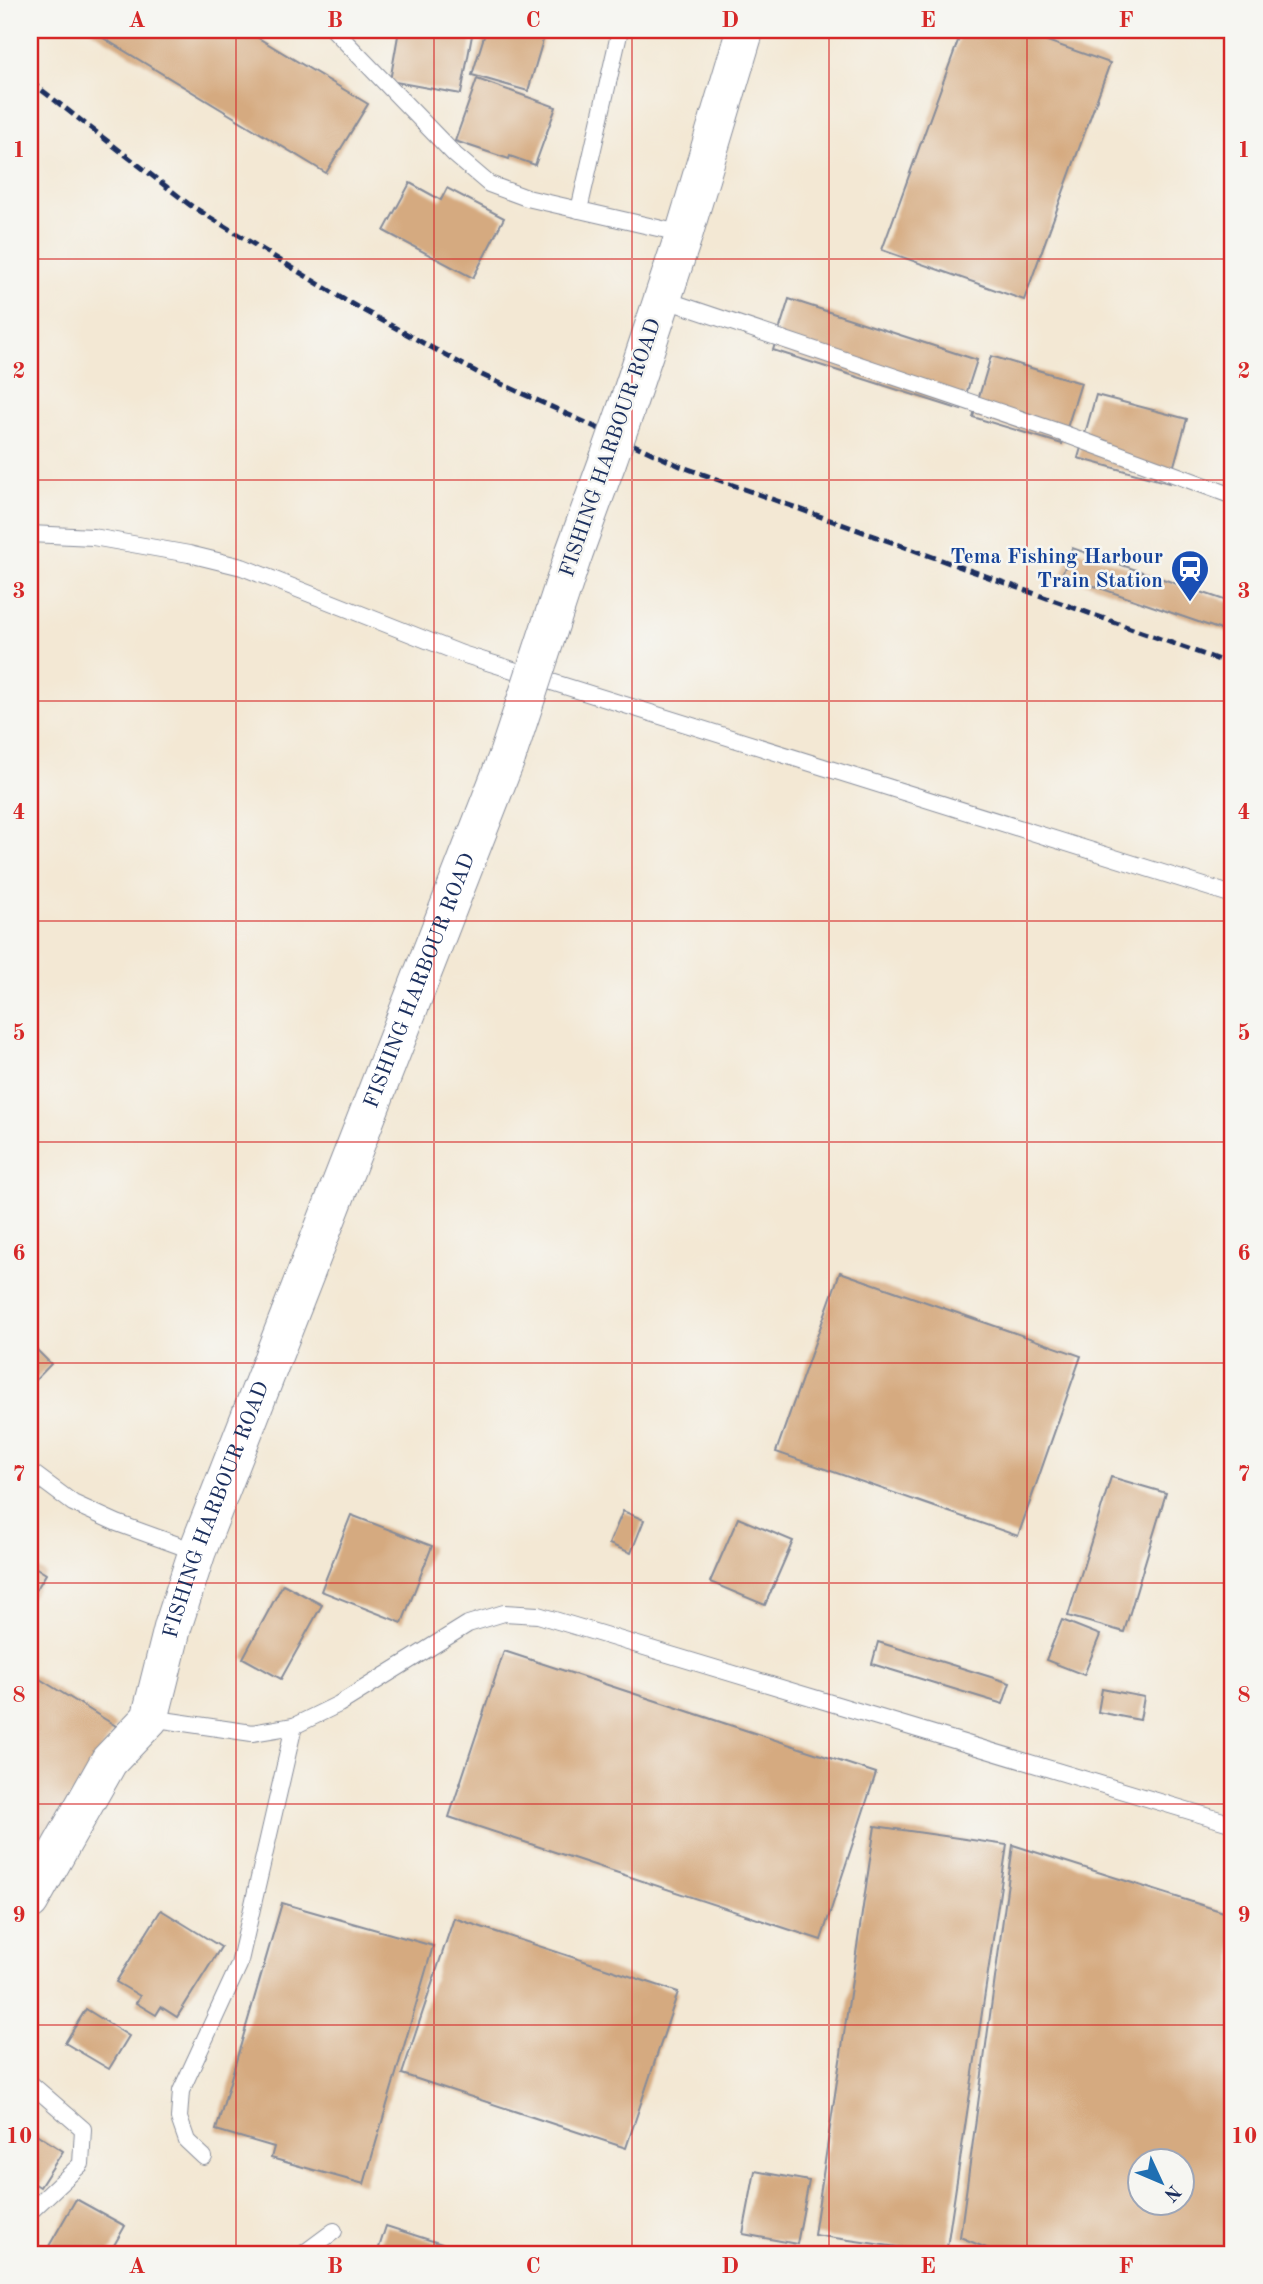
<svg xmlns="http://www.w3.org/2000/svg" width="1263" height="2284" font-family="'Old Standard TT',serif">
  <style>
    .building { fill: #d5aa80; fill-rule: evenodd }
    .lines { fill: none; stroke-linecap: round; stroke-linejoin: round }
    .service-casing { stroke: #878c99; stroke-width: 18 }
    .tertiary-casing { stroke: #878c99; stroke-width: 39 }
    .service { stroke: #fff; stroke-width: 16 }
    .tertiary { stroke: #fff; stroke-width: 37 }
    .rail { stroke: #1b2f5e; stroke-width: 5; stroke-dasharray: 10 5; stroke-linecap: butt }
    .tertiary-bridge-casing { stroke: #878c99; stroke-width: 39; stroke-linecap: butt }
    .tertiary-bridge { stroke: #fff; stroke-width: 37 }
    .grid { fill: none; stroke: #d62828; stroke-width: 2; stroke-opacity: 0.55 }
    .labels { text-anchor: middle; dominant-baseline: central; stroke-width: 5; stroke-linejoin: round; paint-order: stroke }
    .street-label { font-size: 21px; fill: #1b2f5e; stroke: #f6f6f2 }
    .transit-label { font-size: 21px; font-weight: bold; fill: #164399; stroke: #f6f6f2; text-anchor: end }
    .neatline { fill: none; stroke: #d62828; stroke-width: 2.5 }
    .grid-label { font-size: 23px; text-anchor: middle; font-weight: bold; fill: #d62828 }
  </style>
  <rect width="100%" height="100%" fill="#f6f6f2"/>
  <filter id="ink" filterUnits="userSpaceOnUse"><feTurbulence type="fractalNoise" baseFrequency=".0143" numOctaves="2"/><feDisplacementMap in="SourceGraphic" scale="14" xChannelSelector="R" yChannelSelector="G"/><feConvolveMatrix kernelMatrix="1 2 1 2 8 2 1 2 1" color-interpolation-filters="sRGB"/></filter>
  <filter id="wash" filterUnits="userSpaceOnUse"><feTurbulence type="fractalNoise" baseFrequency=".00686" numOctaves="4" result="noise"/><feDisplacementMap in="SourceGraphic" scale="28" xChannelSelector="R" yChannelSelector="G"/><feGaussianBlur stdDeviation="1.57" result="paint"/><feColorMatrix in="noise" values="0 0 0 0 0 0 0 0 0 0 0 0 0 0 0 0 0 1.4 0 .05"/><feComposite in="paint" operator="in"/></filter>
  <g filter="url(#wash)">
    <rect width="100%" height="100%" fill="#f3e8d4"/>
    <g id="blocks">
      <g class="building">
        <path d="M90 30H245L368 104 326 173Z"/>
        <path d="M399 30H473L461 94 390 81Z"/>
        <path d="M486 30H546L528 91 472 75Z"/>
        <path d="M962 30H1016L1110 63 1024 300 882 250Z"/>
        <path d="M477 79 556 107 535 165 510 156 509 159 455 141Z"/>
        <path d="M410 183 441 200 447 188 504 218 473 278 384 231Z"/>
        <path d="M789 299 977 360 961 410 773 350Z"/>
        <path d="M991 356 1081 383 1062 444 973 417Z"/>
        <path d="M1096 395 1187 419 1169 483 1078 458Z"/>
        <path d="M1072 548 1233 603V634L1062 575Z"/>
        <path d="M840 1272 1081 1356 1018 1536 776 1452Z"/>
        <path d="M30 1343 51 1364 30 1386Z"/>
        <path d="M1111 1477 1166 1493 1124 1632 1068 1616Z"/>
        <path d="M623 1511 644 1520 631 1553 609 1544Z"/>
        <path d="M351 1515 432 1546 402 1623 321 1591Z"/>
        <path d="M738 1518 793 1541 765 1605 710 1582Z"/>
        <path d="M30 1564 46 1574 30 1600Z"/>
        <path d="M283 1584 322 1605 281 1679 243 1658Z"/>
        <path d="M1062 1620 1100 1635 1084 1675 1046 1660Z"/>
        <path d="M878 1642 1010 1683 1003 1704 872 1664Z"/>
        <path d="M504 1651 876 1773 821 1940 449 1817Z"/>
        <path d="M30 1673 116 1726 30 1864Z"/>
        <path d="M1102 1689 1144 1697 1140 1720 1098 1712Z"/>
        <path d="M875 1826 1007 1845 946 2254 814 2235Z"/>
        <path d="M1013 1845 1233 1915V2223L1223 2254H987L989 2249 960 2237ZM1140 2162H1182V2204H1140Z"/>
        <path d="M282 1903 433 1946 364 2184 271 2158 274 2147 216 2130Z"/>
        <path d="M161 1910 221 1947 177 2017 161 2007 156 2015 136 2003 140 1996 116 1982Z"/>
        <path d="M454 1918 678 1992 626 2148 402 2074Z"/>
        <path d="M86 2009 129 2036 109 2069 65 2043Z"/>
        <path d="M30 2130 63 2151 40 2187 30 2181Z"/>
        <path d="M755 2171 809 2181 797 2244 743 2234Z"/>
        <path d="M76 2199 125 2226 109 2254H64L49 2246Z"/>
        <path d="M386 2226 473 2254H377Z"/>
      </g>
    </g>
  </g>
  <g filter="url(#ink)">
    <use href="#blocks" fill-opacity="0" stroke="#878c99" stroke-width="2"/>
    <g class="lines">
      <defs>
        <g id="service">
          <path d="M334 30 455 155 489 184 527 198 684 234"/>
          <path d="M579 210 620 30"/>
          <path d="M663 299 1062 433 1233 496"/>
          <path d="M30 534 93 537 189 554 242 567 462 654 1233 895"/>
          <path d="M30 1471 73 1503 117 1523 197 1552"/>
          <path d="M150 1718 252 1733 294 1726 339 1704 468 1624 504 1613 538 1615 1233 1824"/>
          <path d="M30 2083 83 2129 81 2164 30 2212"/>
          <path d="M204 2157 187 2141 179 2118 181 2091 239 1965 294 1726"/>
          <path d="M303 2254 334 2231"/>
        </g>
        <g id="tertiary">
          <path d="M625 412 684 234 745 30"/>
          <path d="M573 556 608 460"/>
          <path id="s1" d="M30 1901 109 1761 150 1718 173 1626 197 1552 507 757"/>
        </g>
      </defs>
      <use href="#service" class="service-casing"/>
      <use href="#tertiary" class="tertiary-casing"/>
      <use href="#service" class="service"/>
      <use href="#tertiary" class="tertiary"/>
      <path class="rail" d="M30 81 190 205 348 302 482 375 680 466 1233 665"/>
      <defs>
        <g id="tertiary-bridge">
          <path d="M608 460 625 412"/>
          <path d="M507 757 573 556"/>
        </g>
      </defs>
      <use href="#tertiary-bridge" class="tertiary-bridge-casing"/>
      <use href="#tertiary-bridge" class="tertiary-bridge"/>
    </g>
  </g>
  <path class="grid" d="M236 30V2254M434 30V2254M632 30V2254M829 30V2254M1027 30V2254M30 259H1233M30 480H1233M30 701H1233M30 921H1233M30 1142H1233M30 1363H1233M30 1583H1233M30 1804H1233M30 2025H1233"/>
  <defs>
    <symbol id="station-pin" viewBox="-11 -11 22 30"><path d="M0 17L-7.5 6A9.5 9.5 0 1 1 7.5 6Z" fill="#1a4fb4" stroke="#f6f6f2"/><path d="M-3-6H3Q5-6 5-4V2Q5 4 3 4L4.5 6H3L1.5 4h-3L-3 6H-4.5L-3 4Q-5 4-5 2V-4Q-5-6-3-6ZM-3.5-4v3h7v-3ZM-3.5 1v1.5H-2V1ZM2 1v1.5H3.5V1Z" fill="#fff"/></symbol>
  </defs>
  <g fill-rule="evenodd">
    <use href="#station-pin" x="1168" y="547" width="44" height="60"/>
  </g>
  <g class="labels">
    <g class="street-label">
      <text transform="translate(611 448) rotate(-71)">FISHING HARBOUR ROAD</text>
      <text stroke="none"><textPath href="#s1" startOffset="1006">FISHING HARBOUR ROAD</textPath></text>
      <text stroke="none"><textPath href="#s1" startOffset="439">FISHING HARBOUR ROAD</textPath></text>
    </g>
    <g class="transit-label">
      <text x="1163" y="557">Tema Fishing Harbour<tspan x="1163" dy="24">Train Station</tspan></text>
    </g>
  </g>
  <rect width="1263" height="2284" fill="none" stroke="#f6f6f2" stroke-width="77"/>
  <g transform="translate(1161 2182) rotate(134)"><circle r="33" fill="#f6f6f2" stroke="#9ea6b7" stroke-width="2"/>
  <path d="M0-5L12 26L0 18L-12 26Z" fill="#1f6fb2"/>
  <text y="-10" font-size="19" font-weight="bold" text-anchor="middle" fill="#1b2f5e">N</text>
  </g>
  <rect x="38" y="38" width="1186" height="2208" class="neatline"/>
  <g class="grid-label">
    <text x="137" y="27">A</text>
    <text x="335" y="27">B</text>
    <text x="533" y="27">C</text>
    <text x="730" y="27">D</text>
    <text x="928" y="27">E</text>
    <text x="1126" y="27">F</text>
    <text x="19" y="157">1</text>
    <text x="1244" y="157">1</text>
    <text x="19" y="378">2</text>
    <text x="1244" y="378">2</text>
    <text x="19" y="598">3</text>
    <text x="1244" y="598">3</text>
    <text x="19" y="819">4</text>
    <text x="1244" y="819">4</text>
    <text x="19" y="1040">5</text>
    <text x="1244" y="1040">5</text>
    <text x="19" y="1260">6</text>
    <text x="1244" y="1260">6</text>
    <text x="19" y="1481">7</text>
    <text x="1244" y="1481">7</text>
    <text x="19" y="1702">8</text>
    <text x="1244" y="1702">8</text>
    <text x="19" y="1922">9</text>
    <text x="1244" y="1922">9</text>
    <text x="19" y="2143">10</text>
    <text x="1244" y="2143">10</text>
    <text x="137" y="2273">A</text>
    <text x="335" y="2273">B</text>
    <text x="533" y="2273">C</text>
    <text x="730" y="2273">D</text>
    <text x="928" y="2273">E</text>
    <text x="1126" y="2273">F</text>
  </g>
</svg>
